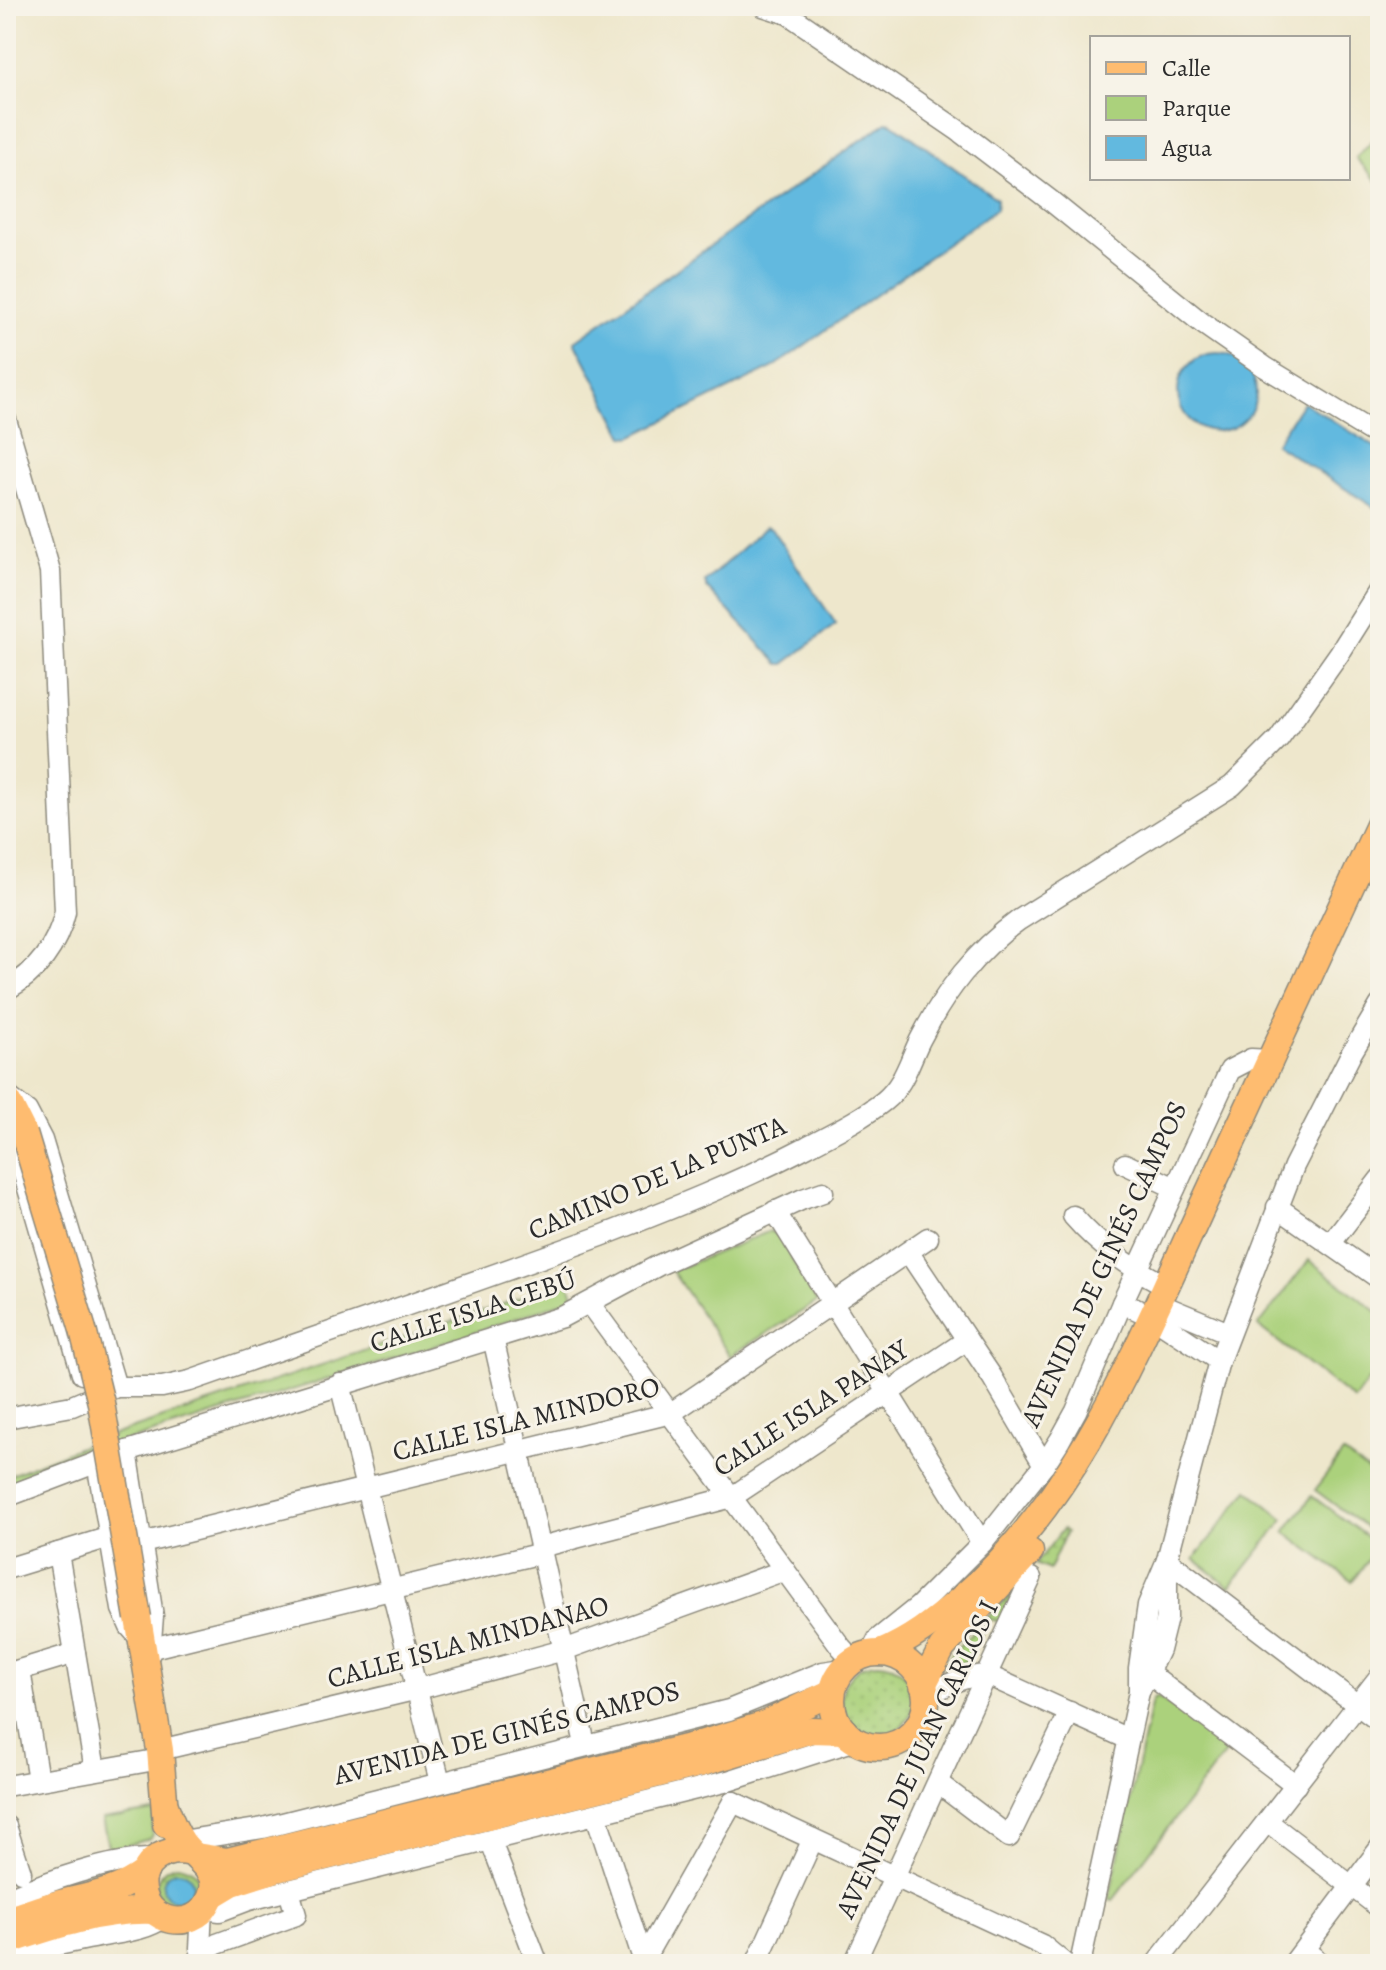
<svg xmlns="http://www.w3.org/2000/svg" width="1386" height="1970" font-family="Alegreya,serif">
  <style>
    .grass { fill: url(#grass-dots); stroke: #6b7e54; stroke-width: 2 }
    .green { fill: #abd17c; stroke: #6b7e54; stroke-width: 2 }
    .water { fill: #62b9df; stroke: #467285; stroke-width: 2 }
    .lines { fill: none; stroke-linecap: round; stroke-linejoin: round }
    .minor-casing { stroke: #8c897c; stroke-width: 23 }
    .major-casing { stroke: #8c897c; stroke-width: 29 }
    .minor { stroke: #fff; stroke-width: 20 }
    .major { stroke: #febc70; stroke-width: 26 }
    .major-bridge-casing { stroke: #8c897c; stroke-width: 29; stroke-linecap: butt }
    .major-bridge { stroke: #febc70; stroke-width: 26 }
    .labels { text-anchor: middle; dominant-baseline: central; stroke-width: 6; stroke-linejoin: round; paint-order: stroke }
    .street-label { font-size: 28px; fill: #2b2b2b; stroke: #f7f3e8 }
  </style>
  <defs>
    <pattern id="grass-dots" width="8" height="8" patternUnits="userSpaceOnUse" patternTransform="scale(2)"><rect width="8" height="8" fill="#abd17c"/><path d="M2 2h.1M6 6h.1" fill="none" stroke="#93b46b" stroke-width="1.8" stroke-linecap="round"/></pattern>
  </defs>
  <rect width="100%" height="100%" fill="#f7f3e8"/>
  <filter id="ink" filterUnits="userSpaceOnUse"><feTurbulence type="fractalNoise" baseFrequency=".0125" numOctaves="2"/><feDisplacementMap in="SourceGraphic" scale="16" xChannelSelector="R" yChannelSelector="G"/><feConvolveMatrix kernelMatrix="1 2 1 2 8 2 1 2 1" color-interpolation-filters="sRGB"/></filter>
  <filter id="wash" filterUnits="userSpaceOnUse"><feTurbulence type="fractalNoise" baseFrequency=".006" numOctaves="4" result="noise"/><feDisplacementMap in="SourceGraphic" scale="32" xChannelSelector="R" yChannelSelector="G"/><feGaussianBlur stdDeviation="1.8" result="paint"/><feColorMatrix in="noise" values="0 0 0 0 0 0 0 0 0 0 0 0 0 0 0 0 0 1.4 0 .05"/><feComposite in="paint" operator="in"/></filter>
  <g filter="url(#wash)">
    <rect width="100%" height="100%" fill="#eee7cc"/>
    <g class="grass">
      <path d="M1063 1529 1066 1532 1049 1570 1036 1564Z"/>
      <circle cx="878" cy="1699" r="36"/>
      <path d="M178 1865C229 1874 173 1939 156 1889 157 1875 164 1867 178 1865Z"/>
    </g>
    <g class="green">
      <path d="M1380 132V184L1356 158Z"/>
      <path d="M770 1231 778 1235 817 1302 730 1356 672 1271Z"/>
      <path d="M1309 1260 1380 1314V1365L1354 1400 1258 1326Z"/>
      <path d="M569 1282 574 1298 444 1343 98 1450 6 1489V1477L92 1442Z"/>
      <path d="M1343 1453 1380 1480V1538L1315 1490Z"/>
      <path d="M1248 1490 1284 1519 1230 1587 1194 1559Z"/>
      <path d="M1312 1496 1379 1546 1352 1581 1285 1532Z"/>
      <path d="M1010 1595 1012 1596 1001 1622 989 1619 967 1660 944 1671 950 1655Z"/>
      <path d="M1158 1697 1228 1749 1113 1900 1109 1899 1152 1700Z"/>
      <path d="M154 1811 152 1835 149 1839 109 1850 102 1819Z"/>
    </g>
    <g class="water">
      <path d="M887 122 892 123 997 199 996 209 774 367 631 437 624 436 575 341Z"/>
      <circle cx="1217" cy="392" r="39"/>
      <path d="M1303 402 1380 450V511L1275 444Z"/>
      <path d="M766 526 771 528 836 624 784 664H779L707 588 705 582Z"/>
      <circle cx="178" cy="1886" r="15"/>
    </g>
  </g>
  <g filter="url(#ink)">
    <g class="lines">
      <defs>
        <g id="minor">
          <path d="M763 6 788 14 959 131 1051 201 1202 323 1265 367 1380 437"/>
          <path d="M6 420 50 571 65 912C57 946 38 972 6 990"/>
          <path d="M7 1096 27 1111 42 1140 116 1387"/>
          <path d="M6 1113 82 1374"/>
          <path d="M1125 1164 1175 1188"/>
          <path d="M1277 1207 1380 1279"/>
          <path d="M775 1211 982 1543"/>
          <path d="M1073 1216C1100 1247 1128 1266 1165 1285"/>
          <path d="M1331 1243 1380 1179"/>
          <path d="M909 1253 992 1377 1044 1465"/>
          <path d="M589 1303 841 1647 853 1660"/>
          <path d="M1122 1303 1151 1316 1219 1361"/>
          <path d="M1157 1303 1229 1333"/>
          <path d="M493 1338 585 1744"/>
          <path d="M340 1384 440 1782"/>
          <path d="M6 1418 72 1406 116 1387H162L190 1381C327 1333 465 1286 601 1236 671 1209 739 1182 806 1147 832 1133 860 1120 884 1101 904 1085 909 1062 920 1040 945 991 975 952 1019 920L1232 786 1279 739 1339 654 1380 589"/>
          <path d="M127 1451 153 1616 150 1653"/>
          <path d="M97 1462 122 1609 130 1627 137 1635"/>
          <path d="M6 1497 127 1451 562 1317 659 1265 803 1199 823 1192"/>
          <path d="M142 1543 671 1413 928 1238"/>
          <path d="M541 1547 732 1497 967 1340"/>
          <path d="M58 1553 95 1770"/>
          <path d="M1167 1560 1380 1722"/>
          <path d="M6 1569 110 1537"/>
          <path d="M152 1648 542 1553"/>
          <path d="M871 1653 878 1639 919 1606 982 1543 1044 1465 1060 1440 1076 1411 1122 1303 1230 1070 1251 1059 1271 1060"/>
          <path d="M20 1670 38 1780"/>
          <path d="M6 1674 75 1653"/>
          <path d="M1149 1674 1296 1785"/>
          <path d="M1139 1692V1668L1148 1605 1167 1560 1219 1361 1294 1166 1352 1052 1380 1005"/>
          <path d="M925 1699C944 1684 963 1676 987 1675L1128 1739"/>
          <path d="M160 1750 418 1689 564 1650 785 1570"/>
          <path d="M938 1783 1009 1837 1070 1712"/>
          <path d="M6 1786 161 1759"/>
          <path d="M733 1802 1042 1945 1065 1964"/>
          <path d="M596 1815 643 1959"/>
          <path d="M1268 1822 1380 1908"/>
          <path d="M6 1826 21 1872"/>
          <path d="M182 1841 263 1828 729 1710 823 1672 843 1669"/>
          <path d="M491 1842 538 1964"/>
          <path d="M6 1899C45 1882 111 1858 154 1859"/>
          <path d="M204 1909 220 1911 249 1900 728 1781 856 1740"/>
          <path d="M202 1911 200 1948 206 1964"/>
          <path d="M1304 1950 1322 1964"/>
          <path d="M202 1953 217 1944 296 1915 289 1891"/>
          <path d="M6 1961C37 1947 70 1943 103 1936 124 1932 146 1930 163 1918"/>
          <path d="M641 1964 733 1802"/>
          <path d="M756 1964 813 1839"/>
          <path d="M854 1964 1031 1578"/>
          <path d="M1080 1964 1139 1692 1159 1650 1167 1618V1568"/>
          <path d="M1156 1964 1380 1676"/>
          <path d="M1293 1964 1380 1848"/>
        </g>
        <g id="major">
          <path d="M6 1098 24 1134"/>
          <path d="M138 1618 160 1750 166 1824"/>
          <path d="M880 1653C911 1640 934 1622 960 1600 1087 1490 1145 1327 1215 1179 1270 1061 1325 942 1380 823"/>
          <circle cx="879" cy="1700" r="47"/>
          <path d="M923 1685 942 1648 1030 1552"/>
          <path d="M166 1808C170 1820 175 1831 182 1842 196 1862 226 1872 208 1903 192 1932 148 1923 143 1891 138 1862 166 1846 191 1853"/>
          <path d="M196 1856 227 1861 697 1745 763 1725 832 1692"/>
          <path d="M212 1895 232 1883 273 1870 699 1764 811 1730 844 1731"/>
          <path d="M6 1920C20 1916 34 1910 49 1906 82 1897 117 1894 145 1872"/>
          <path d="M6 1942C53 1926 103 1909 153 1911"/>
        </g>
      </defs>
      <use href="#minor" class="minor-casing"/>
      <use href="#major" class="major-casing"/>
      <use href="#minor" class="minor"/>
      <use href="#major" class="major"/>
      <defs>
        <path id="major-bridge" d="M24 1134 83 1330 101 1403 138 1618"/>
      </defs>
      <use href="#major-bridge" class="major-bridge-casing"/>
      <use href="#major-bridge" class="major-bridge"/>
    </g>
  </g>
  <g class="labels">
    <g class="street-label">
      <text transform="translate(657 1178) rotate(-23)">CAMINO DE LA PUNTA</text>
      <text transform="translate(1104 1264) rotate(-65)">AVENIDA DE GINÉS CAMPOS</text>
      <text transform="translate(473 1311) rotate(-18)">CALLE ISLA CEBÚ</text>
      <text transform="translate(811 1408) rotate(-33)">CALLE ISLA PANAY</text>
      <text transform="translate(526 1419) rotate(-14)">CALLE ISLA MINDORO</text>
      <text transform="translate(468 1642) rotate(-15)">CALLE ISLA MINDANAO</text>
      <text transform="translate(507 1733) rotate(-14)">AVENIDA DE GINÉS CAMPOS</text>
      <text transform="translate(917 1759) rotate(-65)">AVENIDA DE JUAN CARLOS I</text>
    </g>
  </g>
  <rect width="1386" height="1970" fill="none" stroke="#f7f3e8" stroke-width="32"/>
  <rect x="1090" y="36" width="260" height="144" fill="#f7f3e8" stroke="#a5a39c" stroke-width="2"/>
  <rect x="1106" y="62" width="40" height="12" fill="#febc70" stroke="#a5a39c" stroke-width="2"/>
  <text x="1162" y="76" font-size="24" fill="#2b2b2b">Calle</text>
  <rect x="1106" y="96" width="40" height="24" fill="#abd17c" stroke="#a5a39c" stroke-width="2"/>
  <text x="1162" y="116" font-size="24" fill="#2b2b2b">Parque</text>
  <rect x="1106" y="136" width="40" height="24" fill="#62b9df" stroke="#a5a39c" stroke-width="2"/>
  <text x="1162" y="156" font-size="24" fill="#2b2b2b">Agua</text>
</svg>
